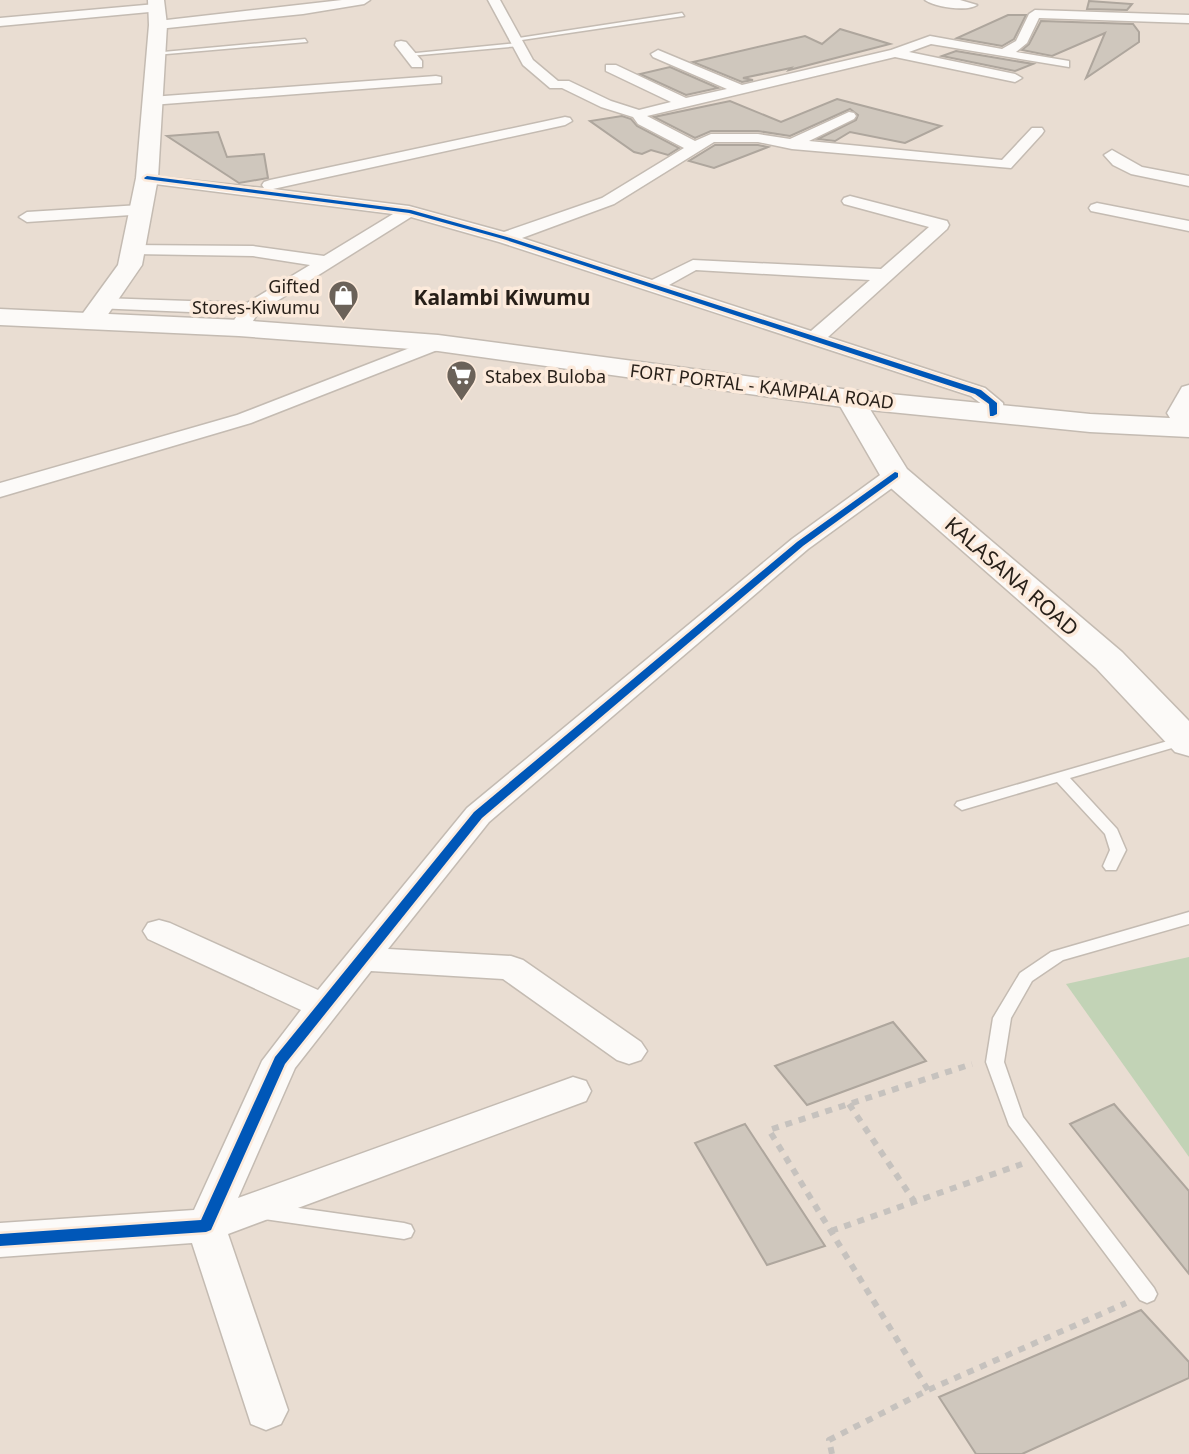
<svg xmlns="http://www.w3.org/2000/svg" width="1189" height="1454" font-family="'Noto Sans',sans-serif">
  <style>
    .green { fill: #c2d3b6 }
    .building { fill: #cfc7bd; stroke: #aea69d; stroke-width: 2 }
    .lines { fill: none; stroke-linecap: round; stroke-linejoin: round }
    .lane-casing { stroke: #c4bbb2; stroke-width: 3 }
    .street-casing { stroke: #c4bbb2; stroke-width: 3 }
    .secondary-casing { stroke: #c4bbb2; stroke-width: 3 }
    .primary-casing { stroke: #c4bbb2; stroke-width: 3 }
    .path { stroke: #c6c2be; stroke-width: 6; stroke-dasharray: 7 7; stroke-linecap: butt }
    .lane { fill: #fcfaf8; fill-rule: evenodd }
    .street { fill: #fcfaf8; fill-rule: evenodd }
    .secondary { fill: #fcfaf8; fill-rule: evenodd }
    .primary { fill: #fcfaf8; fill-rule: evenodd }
    .cycleway-casing { stroke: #fceadb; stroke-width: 5 }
    .cycleway { fill: #0057b8; fill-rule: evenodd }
    .labels { text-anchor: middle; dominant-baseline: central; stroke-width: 7; stroke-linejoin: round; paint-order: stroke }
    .far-poi-label { font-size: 18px; fill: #271f18; stroke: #fceadb; text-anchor: end }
    .far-street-label { font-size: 18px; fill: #271f18; stroke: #fceadb }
    .far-quarter-label { font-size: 21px; font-weight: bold; fill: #271f18; stroke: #fceadb }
    .street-label { font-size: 21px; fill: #271f18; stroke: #fceadb }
  </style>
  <rect width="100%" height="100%" fill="#e9ddd2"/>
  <path class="green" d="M1189 957V1157L1066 984Z"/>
  <g class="building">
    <path d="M1089 1 1132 4 1127 10 1087 9Z"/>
    <path d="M1008 15H1026L1014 39 1002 46 957 38Z"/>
    <path d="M1041 21 1133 24 1139 32V42L1086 78 1105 33 1052 56 1022 50 1029 44Z"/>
    <path d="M840 29 890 44 789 70 791 68 743 78 753 80 742 82 693 62 805 36 822 44Z"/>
    <path d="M956 51 1033 64 1015 71 942 56Z"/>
    <path d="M670 67 718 88 686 95 640 74Z"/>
    <path d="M837 99 941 126 905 143 850 132 835 141 818 139 856 120 858 115 850 109 790 136 758 131H711L695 138 654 117 730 101 781 122Z"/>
    <path d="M622 116 631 119 637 126 679 148 668 155 651 150 642 154 634 152 590 121Z"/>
    <path d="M218 132 227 157 264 154 268 178 239 183 167 136Z"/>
    <path d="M715 145H758L768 147 714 168 689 161Z"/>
    <path d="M893 1022 926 1061 807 1105 775 1066Z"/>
    <path d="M1114 1104 1189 1191V1274L1070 1124Z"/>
    <path d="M745 1124 825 1246 767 1265 695 1143Z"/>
    <path d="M1141 1310 1189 1362V1378L1022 1454H976L939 1397Z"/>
  </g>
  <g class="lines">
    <defs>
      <g id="lane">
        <path d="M682 13 684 16 515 41 512 39Z"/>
        <path d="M305 39 307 42 155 55 152 53Z"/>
        <path d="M518 43 520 46 409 56 406 54Z"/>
        <path d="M1185 736 1189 737V743L1070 778 1117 829 1126 850 1116 870H1106L1103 866 1110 850 1105 834 1057 782 962 810 955 805 957 802Z"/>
        <path d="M1189 912V924L1063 960 1032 981 1011 1018 1004 1062 1023 1117 1154 1288 1157 1294 1154 1300 1147 1303 1140 1300 1009 1125 986 1062 993 1018 1020 973 1051 952Z"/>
        <path d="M264 1203 404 1223 411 1225 414 1231 411 1237 404 1239 264 1219 257 1217 254 1211 257 1205Z"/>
      </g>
      <g id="street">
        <path d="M342 0H370L364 4 303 14 158 29 152 25 158 21Z"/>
        <path d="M488 0H500L533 60 558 81H569L611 101 639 110 671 102 606 71V65H616L686 98 727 89 653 57 651 54 658 50 742 85 891 50 930 36 1002 49 1016 41 1029 14 1035 10 1189 15V23L1039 18 1027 43 1016 52 1069 61V67L931 44 909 52 1015 74 1022 78 1015 82 895 57 647 116 695 141 711 134H758L790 139 849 112 854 113 856 116 854 119 809 141 1002 160 1032 128H1042L1044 131 1042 134 1011 168 792 149 758 142H714L614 204 522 238 652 280 693 260 881 269 929 227 844 204 842 201 844 198 850 196 947 221 949 225 947 229 828 337 985 388 1003 403 1004 414 1000 418H986L983 405 971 396 499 242 411 217 258 313 246 332 239 334 229 328 238 314 95 308 93 304 95 300 102 298 247 303 310 265 253 256 134 254 128 253 125 249 128 245 253 246 324 256 393 214 147 183 139 178 141 175 264 188 262 185 264 182 270 180 565 117 570 118 572 121 565 125 273 189 409 206 504 232 602 198 684 148 638 124 633 117 601 107 562 88H550L523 65ZM696 270 870 280 811 331 669 285Z"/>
        <path d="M925 0H960L977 5C967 12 935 7 925 0Z"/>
        <path d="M156 4 160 5V11L0 26V18Z"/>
        <path d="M401 41 406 42 422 61V67H412L395 45 396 42Z"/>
        <path d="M436 76 441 77V83L151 105 144 101 151 97Z"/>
        <path d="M1112 150 1142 167 1189 176V186L1131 174 1113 165 1104 155Z"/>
        <path d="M1097 203 1189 221V231L1091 211 1089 208 1091 205Z"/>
        <path d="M140 205 148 210 146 214 27 222 19 217 27 212Z"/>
        <path d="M438 337 445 339 448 343 445 347 251 423 0 497V483L237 415Z"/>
        <path d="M1189 385V434L1179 433 1167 413 1182 387Z"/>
        <path d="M895 468 903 470 906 475 903 480 808 549 489 822 388 949 511 956 523 960 641 1042 647 1051 641 1060 629 1064 617 1060 503 979 371 971 295 1068 238 1198 573 1077 586 1081 591 1091 586 1101 228 1234 288 1410 281 1424 266 1430 251 1424 192 1243 0 1257V1223L194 1210 262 1061 301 1010 148 939 143 931 148 923 159 920 170 923 318 990 467 808 792 539 887 470Z"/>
      </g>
      <g id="secondary">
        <path d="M148 0H164L167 25 158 178 142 265 100 326 91 328 82 326 78 320 118 265 136 178 149 25Z"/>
        <path d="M850 390 860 393 907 469 1122 652 1189 721V756L1175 752 1096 668 884 482 836 399 840 393Z"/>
      </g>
      <path id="primary" d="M0 309 239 320 438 335 850 390 1090 414 1189 419V437L1090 432 850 408 438 351 239 336 0 325Z"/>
    </defs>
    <use href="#lane" class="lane-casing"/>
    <use href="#street" class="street-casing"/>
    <use href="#secondary" class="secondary-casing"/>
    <use href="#primary" class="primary-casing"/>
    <g class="path">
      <path d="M849 1104 914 1201"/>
      <path d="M831 1231 1022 1164"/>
      <path d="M928 1390 769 1130 972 1064"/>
      <path d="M832 1454 829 1440 928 1390 1126 1303"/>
    </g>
    <use href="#lane" class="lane"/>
    <use href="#street" class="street"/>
    <use href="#secondary" class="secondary"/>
    <use href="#primary" class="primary"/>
    <defs>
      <g id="cycleway">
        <path d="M147 176 411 210 507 237 981 390 997 403V414L993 416H990L989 404 975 394 503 239 409 213 145 179 144 178Z"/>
        <path d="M895 472 898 473V477L803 546 482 818 285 1064 211 1230 206 1232 0 1246V1234L201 1220 275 1057 474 812 797 542Z"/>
      </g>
    </defs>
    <use href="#cycleway" class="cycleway-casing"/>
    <use href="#cycleway" class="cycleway"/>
  </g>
  <defs>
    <symbol id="shop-pin" viewBox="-11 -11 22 30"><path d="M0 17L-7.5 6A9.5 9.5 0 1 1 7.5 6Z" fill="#6b6259" stroke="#fceadb"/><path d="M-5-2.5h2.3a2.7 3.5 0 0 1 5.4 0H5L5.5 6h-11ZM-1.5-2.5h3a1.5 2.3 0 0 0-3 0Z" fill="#fff"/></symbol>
    <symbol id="supermarket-pin" viewBox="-11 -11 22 30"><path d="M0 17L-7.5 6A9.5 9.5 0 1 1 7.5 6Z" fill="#6b6259" stroke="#fceadb"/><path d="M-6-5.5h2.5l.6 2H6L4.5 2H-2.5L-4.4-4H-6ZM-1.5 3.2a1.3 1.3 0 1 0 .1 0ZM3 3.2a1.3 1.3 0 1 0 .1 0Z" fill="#fff"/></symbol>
  </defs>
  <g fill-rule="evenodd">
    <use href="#shop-pin" x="326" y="278" width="35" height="47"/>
    <use href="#supermarket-pin" x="444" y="358" width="35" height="47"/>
  </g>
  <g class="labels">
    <g class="far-poi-label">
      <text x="320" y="286">Gifted<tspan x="320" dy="21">Stores-Kiwumu</tspan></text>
      <text x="485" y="376" text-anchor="start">Stabex Buloba</text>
    </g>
    <g class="far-street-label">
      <text transform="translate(762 386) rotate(7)">FORT PORTAL - KAMPALA ROAD</text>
    </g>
    <g class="far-quarter-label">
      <text x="502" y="297">Kalambi Kiwumu</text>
    </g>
    <g class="street-label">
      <text transform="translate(1012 576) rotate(41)">KALASANA ROAD</text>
    </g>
  </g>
</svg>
